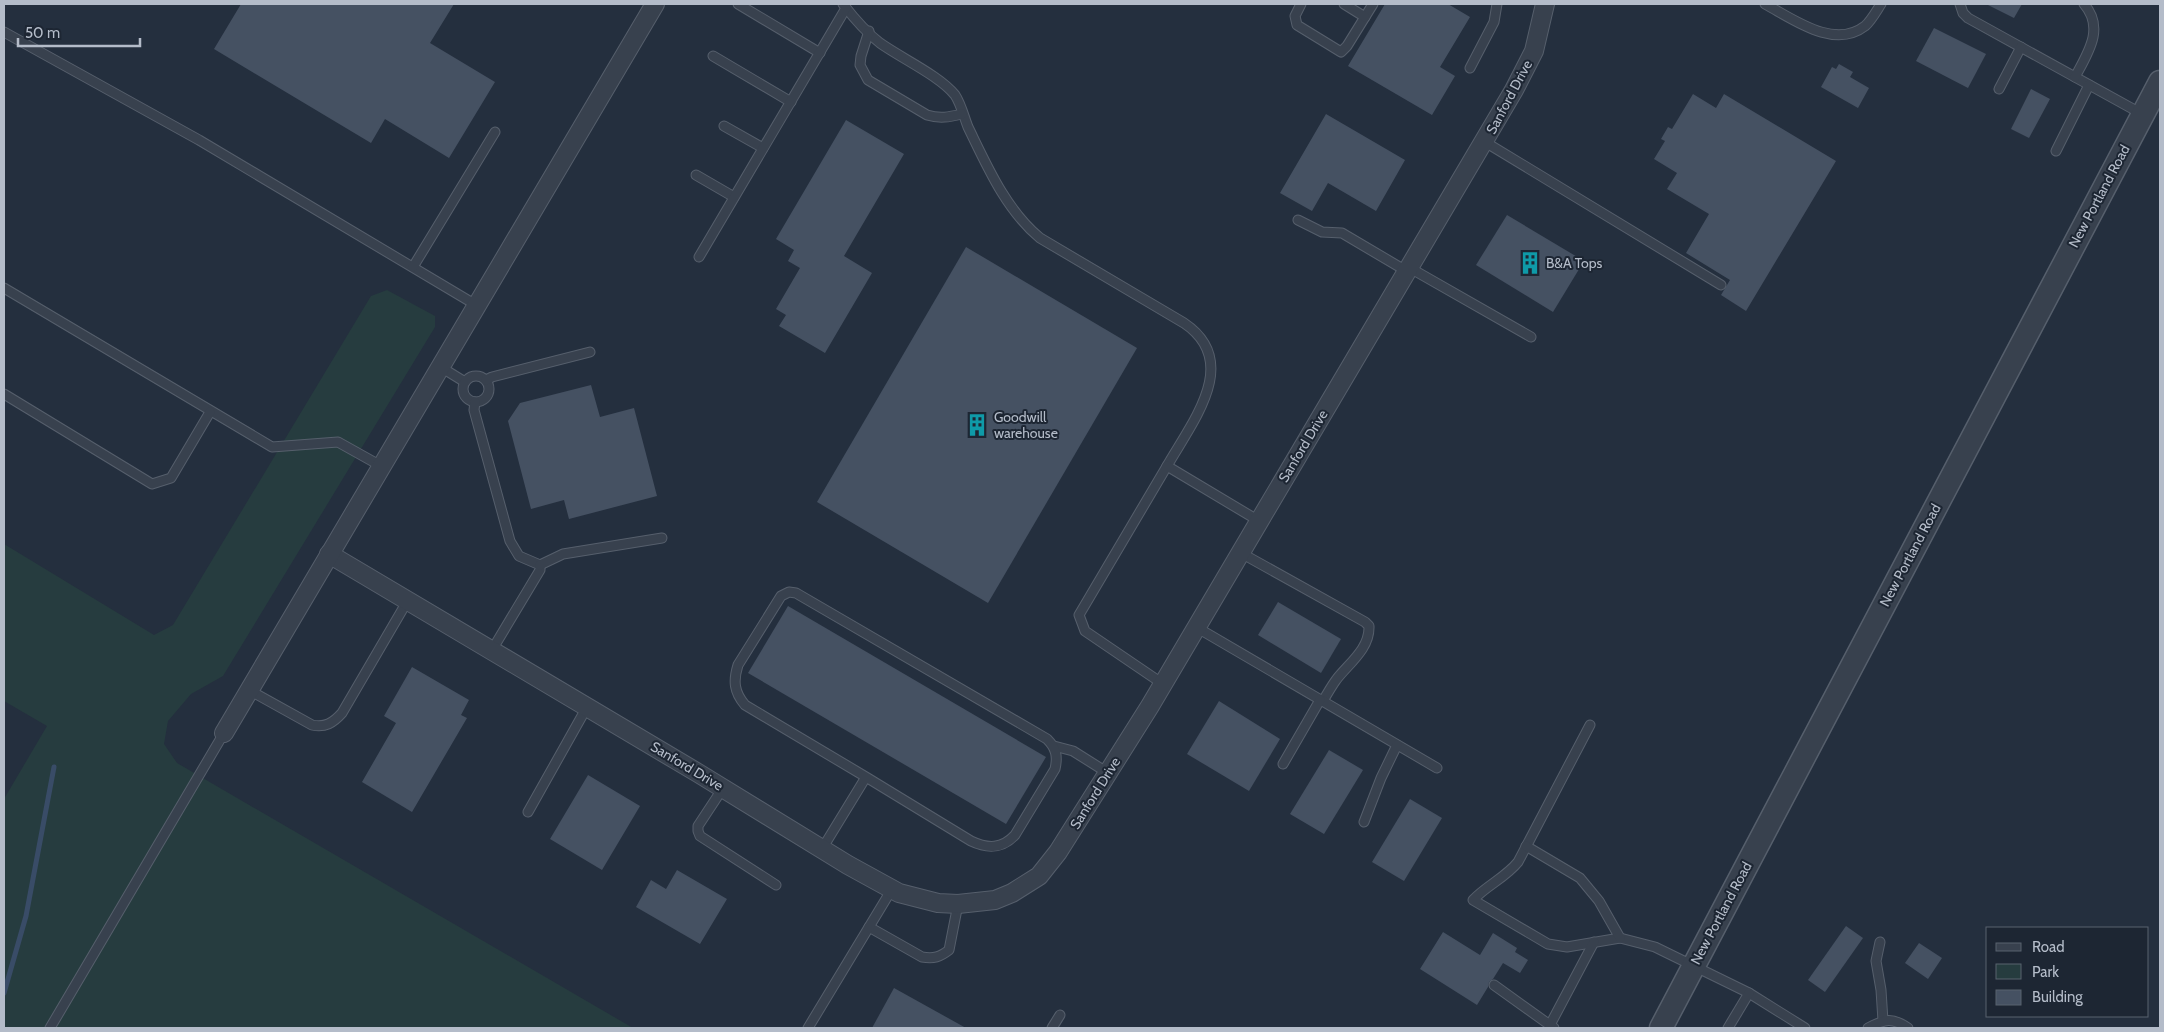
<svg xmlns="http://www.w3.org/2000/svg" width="2164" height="1032" font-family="Cabin,sans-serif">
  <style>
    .green { fill: #263c3f }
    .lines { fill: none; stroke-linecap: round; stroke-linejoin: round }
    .stream { stroke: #394c67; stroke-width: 5 }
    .building { fill: #455162 }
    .service-casing { stroke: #565f6c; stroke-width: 11 }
    .minor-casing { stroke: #565f6c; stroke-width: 20 }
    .tertiary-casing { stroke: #565f6c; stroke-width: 25 }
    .service { stroke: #38414e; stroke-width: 9 }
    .minor { stroke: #38414e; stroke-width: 18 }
    .tertiary { stroke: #38414e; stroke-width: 22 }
    .labels { text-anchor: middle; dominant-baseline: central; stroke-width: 4; stroke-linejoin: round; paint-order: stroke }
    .street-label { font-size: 14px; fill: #b4bcc9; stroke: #1d2633 }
    .poi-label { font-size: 14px; fill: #b4bcc9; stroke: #1d2633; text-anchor: start }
  </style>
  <rect width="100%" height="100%" fill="#242f3e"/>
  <path class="green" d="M387 290 435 316V327L223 676 191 694 168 721 164 744 177 763 633 1028H4V799L47 726 4 701V544L154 635 173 625 371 296Z"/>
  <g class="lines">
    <path class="stream" d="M4 993 26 916 54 767"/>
  </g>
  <g class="building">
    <path d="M241 4H454L430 43 495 82 449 158 385 119 371 143 214 49Z"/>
    <path d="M1385 4H1448L1470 17 1440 67 1455 76 1432 115 1348 66Z"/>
    <path d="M1986 4H2022L2014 18Z"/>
    <path d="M1934 28 1986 54 1968 88 1916 61Z"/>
    <path d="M1839 64 1853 72 1850 77 1869 88 1858 108 1821 87 1832 67 1836 69Z"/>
    <path d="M2031 89 2050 99 2029 138 2011 129Z"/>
    <path d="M1693 94 1716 108 1724 94 1836 161 1746 311 1721 295 1730 280 1686 253 1709 214 1667 189 1677 173 1654 159 1665 141 1661 139 1668 127 1672 129Z"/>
    <path d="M1326 114 1405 160 1376 211 1328 183 1312 211 1280 193Z"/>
    <path d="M846 120 904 154 844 256 872 273 825 353 779 326 786 315 776 309 800 268 788 261 794 250 776 239Z"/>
    <path d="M1507 215 1584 261 1553 312 1476 265Z"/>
    <path d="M966 247 1137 348 988 603 817 502Z"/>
    <path d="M591 385 600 417 634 408 657 496 569 519 564 500 531 509 508 421 520 403Z"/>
    <path d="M1278 602 1341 639 1321 673 1258 635Z"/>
    <path d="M788 606 1046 757 1006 824 748 673Z"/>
    <path d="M412 667 469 700 461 715 467 718 412 812 362 782 396 723 384 716Z"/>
    <path d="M1219 701 1280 739 1249 791 1187 754Z"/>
    <path d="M1329 750 1363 770 1324 834 1290 814Z"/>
    <path d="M588 775 640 806 602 870 550 839Z"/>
    <path d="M1410 799 1442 818 1404 881 1372 862Z"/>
    <path d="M677 870 727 899 700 944 636 907 651 880 666 889Z"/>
    <path d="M1846 926 1863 938 1825 992 1808 980Z"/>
    <path d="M1443 932 1480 955 1493 933 1517 948 1515 952 1528 960 1520 973 1503 963 1493 979 1489 982 1488 987 1477 1005 1420 969Z"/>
    <path d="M1919 943 1942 958 1928 979 1905 963Z"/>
    <path d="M894 988 966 1028H872Z"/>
  </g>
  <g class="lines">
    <defs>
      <g id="service">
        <path d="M738 4 820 53"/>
        <path d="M843 4C853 17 867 33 880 43 901 58 940 76 955 95 961 104 964 117 968 127 987 166 1006 210 1040 238L1184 323C1242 362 1192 422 1167 466"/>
        <path d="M1301 4 1295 16 1297 25 1341 52 1347 46 1373 4"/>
        <path d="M1344 4 1365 17"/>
        <path d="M1765 4C1793 19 1834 50 1865 26 1871 21 1877 10 1881 4"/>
        <path d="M1960 4 1963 13 1968 18 2142 114"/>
        <path d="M869 31 861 56 860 65 868 80 927 115C940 119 949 117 962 114"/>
        <path d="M4 32 199 140 476 305"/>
        <path d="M713 56 791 102"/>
        <path d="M1470 68 1494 22 1497 4"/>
        <path d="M2075 77C2088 53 2105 28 2084 4"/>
        <path d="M1999 89 2021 47"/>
        <path d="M724 126 763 148"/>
        <path d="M1485 142 1721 285"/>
        <path d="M2056 151 2089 85"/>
        <path d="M696 175 734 197"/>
        <path d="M1298 220 1322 232 1342 233 1408 272"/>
        <path d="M699 257 846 8"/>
        <path d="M413 267 495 132"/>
        <path d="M1410 268 1531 337"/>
        <path d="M4 288 272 447 338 442 381 466"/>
        <path d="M439 366 465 382"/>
        <circle cx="476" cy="389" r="13"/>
        <path d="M486 380 492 377 590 352"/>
        <path d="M4 394 152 484 171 478 210 412"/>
        <path d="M475 402 474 410 510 541 519 556 540 565V570L492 650"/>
        <path d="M1241 553 1365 622 1369 626C1370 649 1348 664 1336 680 1331 687 1327 694 1323 701"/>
        <path d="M540 565 563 554 662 538"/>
        <path d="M1196 627 1437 768"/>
        <path d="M1163 684 1085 631 1079 615 1167 466 1259 521"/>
        <path d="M249 690 312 725C325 728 333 723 342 713L408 600"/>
        <path d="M1590 725 1518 862C1505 878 1487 885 1473 900L1548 944 1567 947 1620 938 1655 947 1749 993 1805 1028"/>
        <path d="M1054 746 1073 751 1108 773"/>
        <path d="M1283 764 1320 700"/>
        <path d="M723 788 698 826V831L700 836 776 885"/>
        <path d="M528 812 587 707"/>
        <path d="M1364 822 1381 778 1397 745"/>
        <path d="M1526 846 1580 878 1599 901 1620 938"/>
        <path d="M822 849 866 777 745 705C734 692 733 681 738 665L781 596 789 592 796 593 1047 739C1056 748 1058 756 1055 769L1015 835C1002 849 988 849 971 841L866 777"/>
        <path d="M869 927 922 957C934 959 940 957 949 950L958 904"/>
        <path d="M1880 942 1876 961 1881 990 1883 1021"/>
        <path d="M1494 985 1554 1028"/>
        <path d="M1550 1025 1594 942"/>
        <path d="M50 1028 224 733"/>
        <path d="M808 1028 892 889"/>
        <path d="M1052 1028 1060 1015"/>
        <path d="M1728 1028 1749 993"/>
        <path d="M1868 1028C1885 1019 1892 1017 1908 1028"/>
      </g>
      <g id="minor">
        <path d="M329 554 698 773 848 865 899 893 938 903 958 904 995 900 1012 893 1039 876 1058 852 1150 706 1514 90 1534 51 1545 4"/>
        <path d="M224 733 655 4"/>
      </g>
      <path id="tertiary" d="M1661 1028 2160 82"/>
    </defs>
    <use href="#service" class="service-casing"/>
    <use href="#minor" class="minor-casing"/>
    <use href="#tertiary" class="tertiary-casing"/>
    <use href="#service" class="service"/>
    <use href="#minor" class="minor"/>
    <use href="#tertiary" class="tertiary"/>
  </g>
  <defs>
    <symbol id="building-bare" viewBox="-9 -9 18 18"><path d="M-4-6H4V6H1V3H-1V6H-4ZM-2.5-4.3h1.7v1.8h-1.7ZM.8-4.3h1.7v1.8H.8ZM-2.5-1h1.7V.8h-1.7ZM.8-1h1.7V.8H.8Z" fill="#0f9aa8" stroke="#1d2633" stroke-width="2.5" paint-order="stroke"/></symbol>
  </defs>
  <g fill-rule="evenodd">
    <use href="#building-bare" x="1514" y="247" width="32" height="32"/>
    <use href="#building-bare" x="961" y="409" width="32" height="32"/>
  </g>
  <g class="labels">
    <g class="street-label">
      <text transform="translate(1509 97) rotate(-62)">Sanford Drive</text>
      <text transform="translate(2099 196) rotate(-62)">New Portland Road</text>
      <text transform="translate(1303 446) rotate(-59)">Sanford Drive</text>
      <text transform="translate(1910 555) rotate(-62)">New Portland Road</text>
      <text transform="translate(687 766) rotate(31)">Sanford Drive</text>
      <text transform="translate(1095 793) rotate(-58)">Sanford Drive</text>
      <text transform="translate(1721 913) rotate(-62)">New Portland Road</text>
    </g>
    <g class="poi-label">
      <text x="1546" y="263">B&amp;A Tops</text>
      <text x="994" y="417">Goodwill<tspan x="994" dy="16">warehouse</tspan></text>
    </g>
  </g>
  <rect width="2164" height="1032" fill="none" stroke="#b4bcc9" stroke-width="10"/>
  <rect x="1986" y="927" width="162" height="90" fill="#1d2633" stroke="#59626f"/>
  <rect x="1996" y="943" width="25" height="8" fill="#38414e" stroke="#59626f"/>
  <text x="2032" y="952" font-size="15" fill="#b4bcc9">Road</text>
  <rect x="1996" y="964" width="25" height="15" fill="#263c3f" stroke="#59626f"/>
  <text x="2032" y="977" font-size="15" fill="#b4bcc9">Park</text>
  <rect x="1996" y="990" width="25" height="15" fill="#455162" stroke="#59626f"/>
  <text x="2032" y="1002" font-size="15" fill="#b4bcc9">Building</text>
  <path d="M18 38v8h122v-8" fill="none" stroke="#b4bcc9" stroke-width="2.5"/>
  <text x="25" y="38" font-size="15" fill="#b4bcc9" stroke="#1d2633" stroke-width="4" paint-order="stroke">50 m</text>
</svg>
